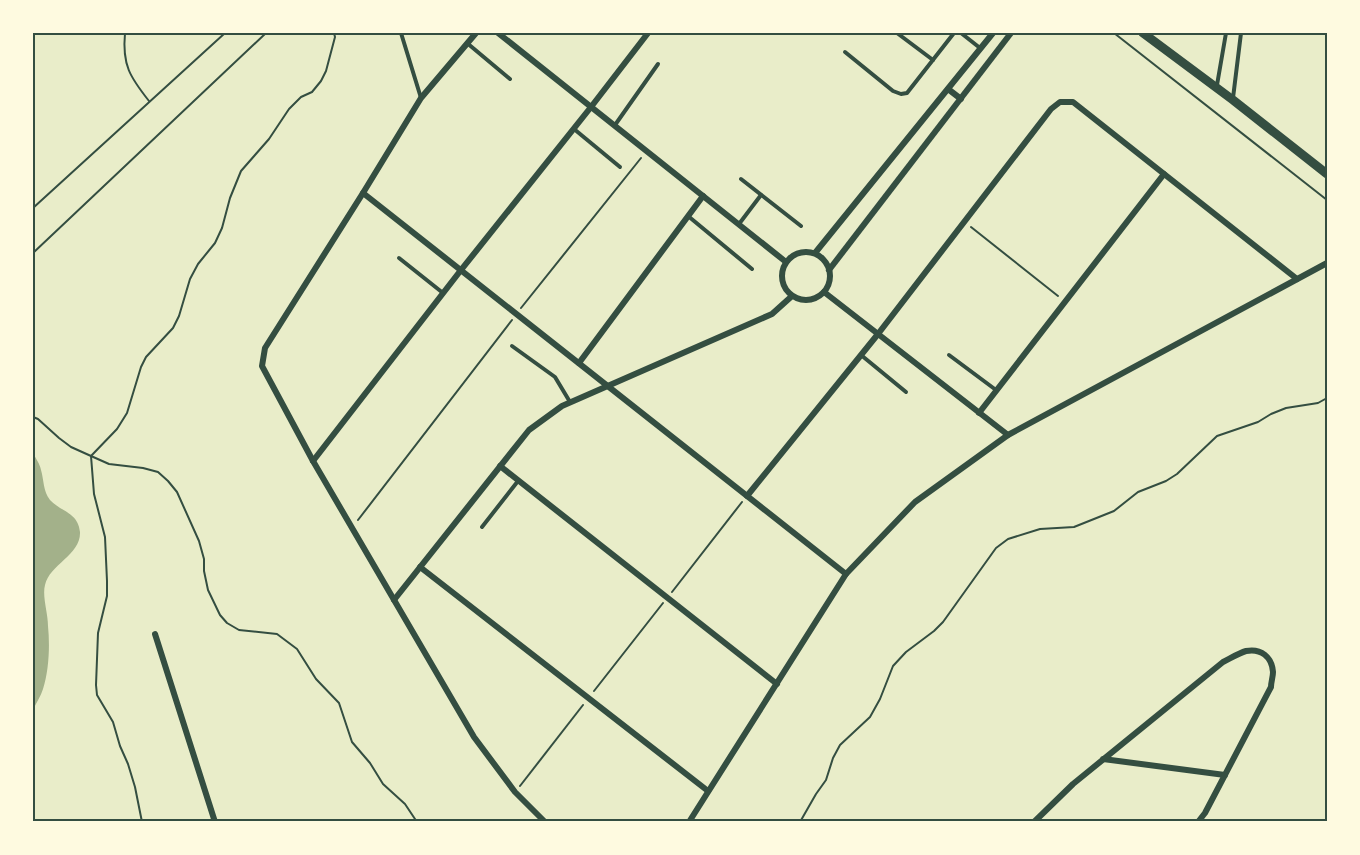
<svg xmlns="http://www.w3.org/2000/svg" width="1360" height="855" font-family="Georgia,serif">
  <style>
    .water { fill: #a3b18a }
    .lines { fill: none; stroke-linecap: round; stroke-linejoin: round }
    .path { stroke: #344e41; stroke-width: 2 }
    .service { stroke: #344e41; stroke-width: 4 }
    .minor { stroke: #344e41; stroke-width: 6 }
    .tertiary { stroke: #344e41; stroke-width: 9 }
    .neatline { fill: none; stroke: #344e41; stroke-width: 2 }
  </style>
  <rect width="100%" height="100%" fill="#e9edc9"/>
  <path class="water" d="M33 453C36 459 40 464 41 470 44 480 43 491 50 500 61 512 78 512 80 532 81 555 50 564 45 585 42 596 48 613 48 626 50 646 49 670 43 689 41 696 36 703 33 710Z"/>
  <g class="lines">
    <g class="path">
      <path d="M125 33C122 65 130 77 149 101"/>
      <path d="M1114 33 1327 200"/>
      <path d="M33 208 225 33"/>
      <path d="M971 227 1058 296"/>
      <path d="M33 253 266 33"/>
      <path d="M521 308 641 158"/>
      <path d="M33 417 38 419 59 438 71 447 91 456 109 464 143 468 158 472 168 481 177 492 199 541 204 559V571L208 590 220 615 227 623 239 630 277 634 297 649 316 679 339 703 352 742 370 763 383 784 405 804 417 822"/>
      <path d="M358 520 512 320"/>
      <path d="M672 592 742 502"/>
      <path d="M594 691 663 603"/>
      <path d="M520 786 583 705"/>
      <path d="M142 822 135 787 128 764 120 746 113 722 97 695 96 685 98 633 107 596V581L105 537 94 494 91 456 117 429 127 413 141 367 146 357 173 328 179 316 190 279 198 264 215 243 222 228 230 198 241 171 269 139 289 109 301 97 312 92 321 81 326 71 335 37 334 33"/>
      <path d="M800 822 816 794 826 780 833 758 840 745 870 717 880 699 893 666 906 652 934 631 943 622 996 548 1008 539 1040 529 1074 527 1114 511 1138 492 1166 481 1177 474 1217 436 1258 422 1271 414 1286 408 1318 403 1327 398"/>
    </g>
    <g class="service">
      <path d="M401 33 421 98"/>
      <path d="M897 33 933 60"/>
      <path d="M961 33 980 48"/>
      <path d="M467 43 510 79"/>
      <path d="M845 52 893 91 901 94 907 93 954 33"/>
      <path d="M1217 85 1226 33"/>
      <path d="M1233 98 1241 33"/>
      <path d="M615 125 658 64"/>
      <path d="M574 129 620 167"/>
      <path d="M741 179 801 226"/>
      <path d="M688 216 752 269"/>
      <path d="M739 224 761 195"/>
      <path d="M399 258 443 293"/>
      <path d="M512 346 555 377 570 402"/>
      <path d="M861 355 906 392"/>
      <path d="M949 355 996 390"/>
      <path d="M482 527 518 481"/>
    </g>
    <g class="minor">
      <path d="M476 33 421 98 363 193 265 348 262 366 313 461 474 737 515 792 545 822"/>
      <path d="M498 33 786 262"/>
      <path d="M948 89 961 99"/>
      <path d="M363 193 846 574"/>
      <circle cx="806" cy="276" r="24"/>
      <path d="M815 253 993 33"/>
      <path d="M829 270 1011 33"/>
      <path d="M824 292 1008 435"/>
      <path d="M579 363 703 196"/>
      <path d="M979 413 1164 174"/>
      <path d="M313 461 461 270 591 107 648 33"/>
      <path d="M500 466 777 684"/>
      <path d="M747 496 878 334 1051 109 1060 102H1073L1297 279"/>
      <path d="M420 567 708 791"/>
      <path d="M394 600 529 430 562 406 772 314 792 296"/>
      <path d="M155 634 215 822"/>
      <path d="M1103 759 1225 775"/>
      <path d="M689 822 846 574 915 502 1008 435 1327 263"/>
      <path d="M1034 822 1073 784 1223 662C1231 658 1239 653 1246 651 1261 648 1272 657 1273 672 1273 677 1271 682 1271 687L1205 813 1198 822"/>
    </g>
    <path class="tertiary" d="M1143 33 1233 100 1327 174"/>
  </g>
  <rect width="1360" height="855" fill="none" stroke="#fefae0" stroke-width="69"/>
  <rect x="34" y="34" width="1292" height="786" class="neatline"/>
</svg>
